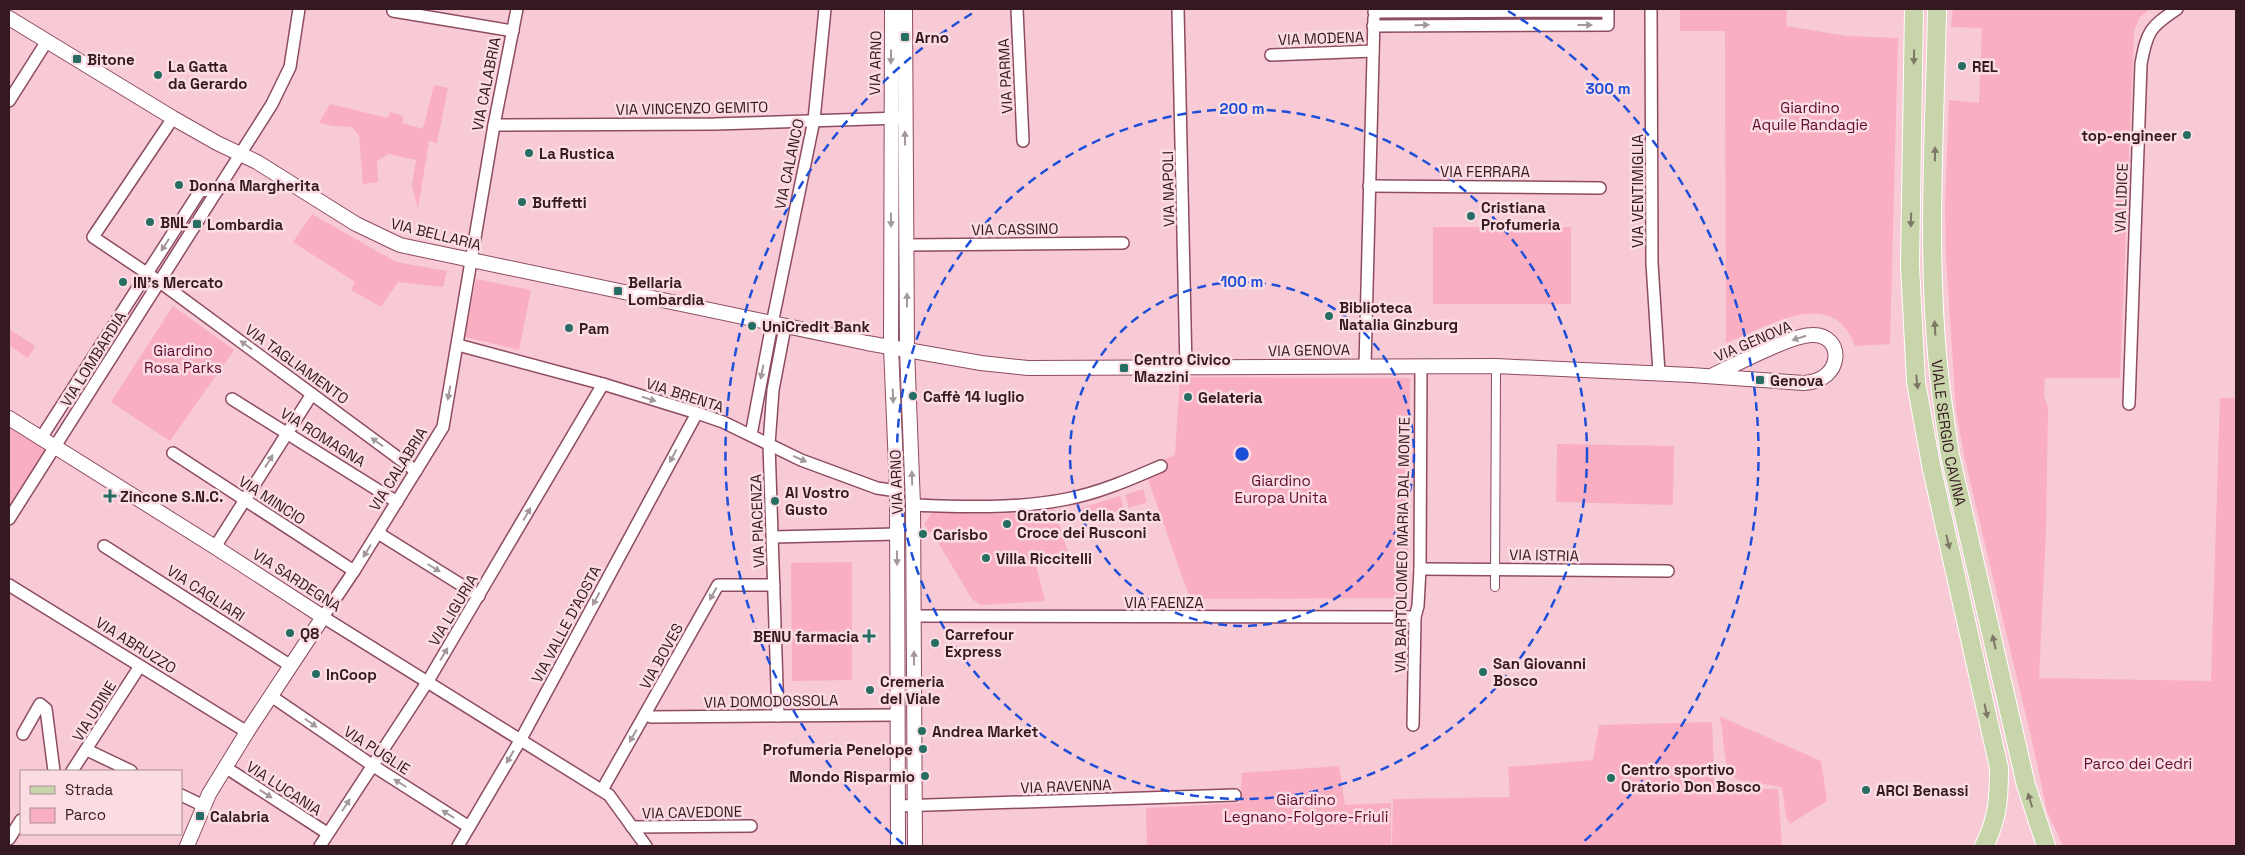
<svg xmlns="http://www.w3.org/2000/svg" width="2245" height="855" font-family="'Space Grotesk',sans-serif">
  <style>
    .green { fill: #f9aec2 }
    .lines { fill: none; stroke-linecap: round; stroke-linejoin: round }
    .pedestrian-casing { stroke: #8d4c60; stroke-width: 10 }
    .minor-casing { stroke: #8d4c60; stroke-width: 14 }
    .tertiary-casing { stroke: #8d4c60; stroke-width: 16 }
    .primary-casing { stroke: #fff; stroke-width: 20 }
    .pedestrian { stroke: #fff; stroke-width: 8 }
    .minor { stroke: #fff; stroke-width: 11 }
    .tertiary { stroke: #fff; stroke-width: 14 }
    .primary { stroke: #c8d4aa; stroke-width: 18 }
    .oneway { fill: #a4989b }
    .oneway2 { fill: #7e7666 }
    .ring { fill: none; stroke: #1d4ed8; stroke-width: 2.5; stroke-dasharray: 9 6 }
    .poi-dot { fill: #266d63; stroke: #fbdce3; stroke-width: 2 }
    .labels { text-anchor: middle; dominant-baseline: central; stroke-width: 5; stroke-linejoin: round; paint-order: stroke }
    .poi-label { font-size: 15px; font-weight: bold; fill: #341921; stroke: #fbdce3; text-anchor: start }
    .street-label { font-size: 15px; fill: #341921; stroke: #fbdce3 }
    .park-label { font-size: 15px; fill: #5f0a2f; stroke: #fbdce3 }
    .centre { fill: #1d4ed8; stroke: #fbdce3; stroke-width: 2.5 }
    .ring-label { font-size: 15px; text-anchor: middle; font-weight: bold; fill: #1d4ed8; stroke: #fbdce3; stroke-width: 5; stroke-linejoin: round; paint-order: stroke }
  </style>
  <rect width="100%" height="100%" fill="#f8cad5"/>
  <g class="green">
    <path d="M1680 9H1787L1786 26 1847 36 1898 38 1890 344 1855 346C1833 284 1767 327 1726 343L1725 31H1680Z"/>
    <path d="M1953 9H2150L2140 17 2134 31 2120 378H2045L2044 396 2048 407 2046 531 2039 678 2211 681 2220 398H2236V846H2063L2047 811 2032 741 1965 460 1956 411 1946 256 1945 207 1949 100 1979 103 1982 28 1951 27Z"/>
    <path d="M434 85 448 88 437 143 429 141 418 209 412 185 416 160 389 154 377 161 378 182 363 184 359 135 352 127 333 126 319 123 330 104 388 118 390 112 403 116 402 123 423 129Z"/>
    <path d="M312 214 396 262 447 271 443 287 398 282 381 307 351 290 355 282 293 242Z"/>
    <rect x="1433" y="227" width="138" height="77"/>
    <path d="M476 279 531 290 519 350 465 337Z"/>
    <path d="M173 306 234 350 170 441 111 402Z"/>
    <path d="M9 329 35 346 28 358 9 345Z"/>
    <path d="M1180 377 1410 378 1408 598 1190 599 1144 468 1175 455Z"/>
    <path d="M9 418 55 447 9 519Z"/>
    <path d="M1557 444 1674 446 1673 505 1556 502Z"/>
    <path d="M1143 489 1147 502 1129 508 1125 495Z"/>
    <path d="M1120 496 1124 509 1085 522 1081 508Z"/>
    <path d="M935 508 973 514H999L1054 508 1072 565 1055 559 1036 565 1045 601 981 605 972 599 931 531 921 539 928 528 924 525Z"/>
    <path d="M852 562V680L792 681 791 563Z"/>
    <path d="M1719 716 1821 761 1827 801 1790 824 1786 817 1782 788C1768 783 1753 784 1739 780 1720 775 1726 733 1719 716Z"/>
    <path d="M1712 722 1715 789H1778L1782 846H1392L1393 799 1510 797 1508 767 1593 760 1599 725Z"/>
    <path d="M1339 766 1345 805 1391 803V846H1147L1146 808 1240 803 1242 773Z"/>
  </g>
  <g class="lines">
    <defs>
      <path id="pedestrian" d="M1495 587 1496 366"/>
      <g id="minor">
        <path d="M517 9 494 125 443 427 354 571 323 617 609 795 646 846"/>
        <path d="M1017 9 1023 141"/>
        <path d="M1178 9 1186 368"/>
        <path d="M1651 9 1652 263 1659 373"/>
        <path d="M393 11 513 31"/>
        <path d="M1373 26 1608 25V11L1374 12"/>
        <path d="M1271 55 1373 51"/>
        <path d="M9 101 47 41"/>
        <path d="M173 118 93 237 160 282 416 471"/>
        <path d="M494 125 715 124 900 118"/>
        <path d="M1369 186 1600 188"/>
        <path d="M907 245 1123 243"/>
        <path d="M458 345 603 384 697 413 723 422 801 460 877 488 897 491"/>
        <path d="M1365 366 1374 18"/>
        <path d="M232 399 397 502"/>
        <path d="M2129 404 2141 64C2147 31 2150 27 2177 9"/>
        <path d="M751 435 772 324 814 120 825 9"/>
        <path d="M41 438 200 191 219 189"/>
        <path d="M173 453 354 571"/>
        <path d="M913 505C963 507 1017 509 1067 499 1099 493 1131 479 1161 466"/>
        <path d="M9 519 272 104 290 67 299 9"/>
        <path d="M378 533 479 596"/>
        <path d="M773 537 897 534"/>
        <path d="M104 546 291 666"/>
        <path d="M215 547 312 394"/>
        <path d="M1420 569 1668 571"/>
        <path d="M9 585 247 732"/>
        <path d="M914 616 1415 617"/>
        <path d="M271 696 372 765 469 827"/>
        <path d="M646 714 651 717 897 715"/>
        <path d="M778 716 769 444 773 390 785 327"/>
        <path d="M1413 725 1415 617 1418 606 1420 569 1421 366"/>
        <path d="M23 734 40 704 46 709 54 771"/>
        <path d="M87 750 131 771"/>
        <path d="M225 767 327 833"/>
        <path d="M72 771 140 666"/>
        <path d="M602 790 718 585H774"/>
        <path d="M181 795 204 806"/>
        <path d="M898 806 1235 795"/>
        <path d="M632 827 751 826"/>
        <path d="M9 839 21 820"/>
        <path d="M320 846 428 681 603 384"/>
        <path d="M458 846 521 739 697 413"/>
      </g>
      <g id="tertiary">
        <path d="M892 9 891 347 897 491 898 846"/>
        <path d="M905 9 907 349 913 505 915 846"/>
        <path d="M9 18 173 118 217 143 257 162 356 224 400 245 867 343 981 363 1028 368 1496 366 1691 375 1804 383C1844 381 1845 334 1812 335 1791 335 1733 366 1711 376"/>
        <path d="M9 418 215 547 323 617 247 732 209 794 187 846"/>
      </g>
      <g id="primary">
        <path d="M1914 9 1910 266 1916 382 1931 465 1999 768C1999 798 1998 819 1984 846"/>
        <path id="s1" d="M1937 9C1935 123 1927 239 1937 354 1940 388 1945 422 1950 455L2026 785 2046 846"/>
      </g>
    </defs>
    <use href="#pedestrian" class="pedestrian-casing"/>
    <use href="#minor" class="minor-casing"/>
    <use href="#tertiary" class="tertiary-casing"/>
    <use href="#primary" class="primary-casing"/>
    <use href="#pedestrian" class="pedestrian"/>
    <use href="#minor" class="minor"/>
    <use href="#tertiary" class="tertiary"/>
    <use href="#primary" class="primary"/>
  </g>
  <defs><path id="oneway-solid" d="M-6-.8H1V-3.2L6.5 0L1 3.2V.8H-6Z" transform="scale(1.25)"/></defs>
  <g class="oneway">
    <use href="#oneway-solid" transform="translate(1422 25) rotate(-1)"/>
    <use href="#oneway-solid" transform="translate(1585 25)"/>
    <use href="#oneway-solid" transform="translate(891 57) rotate(91)"/>
    <use href="#oneway-solid" transform="translate(905 138) rotate(-91)"/>
    <use href="#oneway-solid" transform="translate(891 220) rotate(90)"/>
    <use href="#oneway-solid" transform="translate(165 245) rotate(123)"/>
    <use href="#oneway-solid" transform="translate(907 300) rotate(-90)"/>
    <use href="#oneway-solid" transform="translate(1799 338) rotate(162)"/>
    <use href="#oneway-solid" transform="translate(246 345) rotate(-144)"/>
    <use href="#oneway-solid" transform="translate(762 372) rotate(101)"/>
    <use href="#oneway-solid" transform="translate(449 393) rotate(100)"/>
    <use href="#oneway-solid" transform="translate(893 396) rotate(88)"/>
    <use href="#oneway-solid" transform="translate(649 399) rotate(17)"/>
    <use href="#oneway-solid" transform="translate(377 442) rotate(-144)"/>
    <use href="#oneway-solid" transform="translate(673 456) rotate(118)"/>
    <use href="#oneway-solid" transform="translate(800 459) rotate(24)"/>
    <use href="#oneway-solid" transform="translate(269 461) rotate(-58)"/>
    <use href="#oneway-solid" transform="translate(912 478) rotate(-92)"/>
    <use href="#oneway-solid" transform="translate(527 514) rotate(-60)"/>
    <use href="#oneway-solid" transform="translate(367 551) rotate(122)"/>
    <use href="#oneway-solid" transform="translate(897 558) rotate(90)"/>
    <use href="#oneway-solid" transform="translate(434 568) rotate(32)"/>
    <use href="#oneway-solid" transform="translate(713 594) rotate(119)"/>
    <use href="#oneway-solid" transform="translate(596 599) rotate(118)"/>
    <use href="#oneway-solid" transform="translate(444 654) rotate(-59)"/>
    <use href="#oneway-solid" transform="translate(914 658) rotate(-90)"/>
    <use href="#oneway-solid" transform="translate(311 723) rotate(35)"/>
    <use href="#oneway-solid" transform="translate(633 736) rotate(120)"/>
    <use href="#oneway-solid" transform="translate(510 757) rotate(121)"/>
    <use href="#oneway-solid" transform="translate(400 783) rotate(-148)"/>
    <use href="#oneway-solid" transform="translate(266 794) rotate(33)"/>
    <use href="#oneway-solid" transform="translate(346 805) rotate(-57)"/>
    <use href="#oneway-solid" transform="translate(448 814) rotate(-148)"/>
  </g>
  <g class="oneway2">
    <use href="#oneway-solid" transform="translate(1914 57) rotate(91)"/>
    <use href="#oneway-solid" transform="translate(1935 154) rotate(-89)"/>
    <use href="#oneway-solid" transform="translate(1911 220) rotate(91)"/>
    <use href="#oneway-solid" transform="translate(1935 328) rotate(-93)"/>
    <use href="#oneway-solid" transform="translate(1917 382) rotate(84)"/>
    <use href="#oneway-solid" transform="translate(1948 542) rotate(77)"/>
    <use href="#oneway-solid" transform="translate(1994 642) rotate(-103)"/>
    <use href="#oneway-solid" transform="translate(1986 711) rotate(78)"/>
    <use href="#oneway-solid" transform="translate(2030 800) rotate(-107)"/>
  </g>
  <g class="ring">
    <circle cx="1242" cy="454" r="172"/>
    <circle cx="1242" cy="454" r="345"/>
    <path d="M903 844A517 517 0 0 1 976 11M1508 11A517 517 0 0 1 1581 844"/>
  </g>
  <g class="poi-dot">
    <rect x="900" y="32" width="10" height="10" rx="2.5"/>
    <rect x="72" y="54" width="10" height="10" rx="2.5"/>
    <circle cx="1962" cy="66" r="5"/>
    <circle cx="158" cy="75" r="5"/>
    <circle cx="2187" cy="135" r="5"/>
    <circle cx="529" cy="153" r="5"/>
    <circle cx="179" cy="185" r="5"/>
    <circle cx="522" cy="202" r="5"/>
    <circle cx="1471" cy="216" r="5"/>
    <circle cx="150" cy="222" r="5"/>
    <rect x="192" y="219" width="10" height="10" rx="2.5"/>
    <circle cx="123" cy="282" r="5"/>
    <rect x="613" y="286" width="10" height="10" rx="2.5"/>
    <circle cx="1329" cy="316" r="5"/>
    <circle cx="752" cy="326" r="5"/>
    <circle cx="569" cy="328" r="5"/>
    <rect x="1119" y="363" width="10" height="10" rx="2.5"/>
    <rect x="1755" y="375" width="10" height="10" rx="2.5"/>
    <circle cx="913" cy="396" r="5"/>
    <circle cx="1188" cy="397" r="5"/>
    <path d="M107.5 488.5h5v5h5v5h-5v5h-5v-5h-5v-5h5z"/>
    <circle cx="775" cy="501" r="5"/>
    <circle cx="1007" cy="524" r="5"/>
    <circle cx="923" cy="534" r="5"/>
    <circle cx="986" cy="558" r="5"/>
    <circle cx="290" cy="633" r="5"/>
    <path d="M866.5 628.5h5v5h5v5h-5v5h-5v-5h-5v-5h5z"/>
    <circle cx="935" cy="643" r="5"/>
    <circle cx="1483" cy="672" r="5"/>
    <circle cx="316" cy="674" r="5"/>
    <circle cx="870" cy="690" r="5"/>
    <circle cx="922" cy="731" r="5"/>
    <circle cx="923" cy="749" r="5"/>
    <circle cx="925" cy="776" r="5"/>
    <circle cx="1611" cy="778" r="5"/>
    <circle cx="1866" cy="790" r="5"/>
    <rect x="195" y="811" width="10" height="10" rx="2.5"/>
  </g>
  <g class="labels">
    <g class="poi-label">
      <text x="915" y="37">Arno</text>
      <text x="87" y="59">Bitone</text>
      <text x="168" y="66">La Gatta<tspan x="168" dy="17">da Gerardo</tspan></text>
      <text x="1972" y="66">REL</text>
      <text x="2177" y="135" text-anchor="end">top-engineer</text>
      <text x="539" y="153">La Rustica</text>
      <text x="189" y="185">Donna Margherita</text>
      <text x="532" y="202">Buffetti</text>
      <text x="1481" y="207">Cristiana<tspan x="1481" dy="17">Profumeria</tspan></text>
      <text x="160" y="222">BNL</text>
      <text x="207" y="224">Lombardia</text>
      <text x="133" y="282">IN's Mercato</text>
      <text x="628" y="282">Bellaria<tspan x="628" dy="17">Lombardia</tspan></text>
      <text x="1339" y="307">Biblioteca<tspan x="1339" dy="17">Natalia Ginzburg</tspan></text>
      <text x="762" y="326">UniCredit Bank</text>
      <text x="579" y="328">Pam</text>
      <text x="1134" y="359">Centro Civico<tspan x="1134" dy="17">Mazzini</tspan></text>
      <text x="1770" y="380">Genova</text>
      <text x="923" y="396">Caffè 14 luglio</text>
      <text x="1198" y="397">Gelateria</text>
      <text x="785" y="492">Al Vostro<tspan x="785" dy="17">Gusto</tspan></text>
      <text x="120" y="496">Zincone S.N.C.</text>
      <text x="1017" y="515">Oratorio della Santa<tspan x="1017" dy="17">Croce dei Rusconi</tspan></text>
      <text x="933" y="534">Carisbo</text>
      <text x="996" y="558">Villa Riccitelli</text>
      <text x="300" y="633">Q8</text>
      <text x="945" y="634">Carrefour<tspan x="945" dy="17">Express</tspan></text>
      <text x="859" y="636" text-anchor="end">BENU farmacia</text>
      <text x="1493" y="663">San Giovanni<tspan x="1493" dy="17">Bosco</tspan></text>
      <text x="326" y="674">InCoop</text>
      <text x="880" y="681">Cremeria<tspan x="880" dy="17">del Viale</tspan></text>
      <text x="932" y="731">Andrea Market</text>
      <text x="913" y="749" text-anchor="end">Profumeria Penelope</text>
      <text x="1621" y="769">Centro sportivo<tspan x="1621" dy="17">Oratorio Don Bosco</tspan></text>
      <text x="915" y="776" text-anchor="end">Mondo Risparmio</text>
      <text x="1876" y="790">ARCI Benassi</text>
      <text x="210" y="816">Calabria</text>
    </g>
    <g class="street-label">
      <text transform="translate(1321 38) rotate(-2)">VIA MODENA</text>
      <text transform="translate(875 63) rotate(-89)">VIA ARNO</text>
      <text transform="translate(1005 76) rotate(-93)">VIA PARMA</text>
      <text transform="translate(486 84) rotate(-79)">VIA CALABRIA</text>
      <text transform="translate(692 108) rotate(-1)">VIA VINCENZO GEMITO</text>
      <text transform="translate(789 164) rotate(-78)">VIA CALANCO</text>
      <text x="1485" y="171">VIA FERRARA</text>
      <text transform="translate(1168 189) rotate(-91)">VIA NAPOLI</text>
      <text transform="translate(1637 191) rotate(-90)">VIA VENTIMIGLIA</text>
      <text transform="translate(2121 198) rotate(-88)">VIA LIDICE</text>
      <text transform="translate(1015 229) rotate(-1)">VIA CASSINO</text>
      <text transform="translate(436 234) rotate(14)">VIA BELLARIA</text>
      <text transform="translate(1753 341) rotate(-23)">VIA GENOVA</text>
      <text transform="translate(1309 350) rotate(-1)">VIA GENOVA</text>
      <text transform="translate(93 359) rotate(-58)">VIA LOMBARDIA</text>
      <text transform="translate(297 364) rotate(36)">VIA TAGLIAMENTO</text>
      <text transform="translate(685 395) rotate(18)">VIA BRENTA</text>
      <text stroke="none"><textPath href="#s1" startOffset="425">VIALE SERGIO CAVINA</textPath></text>
      <text transform="translate(323 437) rotate(32)">VIA ROMAGNA</text>
      <text transform="translate(398 469) rotate(-58)">VIA CALABRIA</text>
      <text transform="translate(896 482) rotate(-92)">VIA ARNO</text>
      <text transform="translate(272 500) rotate(33)">VIA MINCIO</text>
      <text transform="translate(757 521) rotate(-92)">VIA PIACENZA</text>
      <text transform="translate(1402 545) rotate(-89)">VIA BARTOLOMEO MARIA DAL MONTE</text>
      <text transform="translate(1544 555) rotate(1)">VIA ISTRIA</text>
      <text transform="translate(297 580) rotate(33)">VIA SARDEGNA</text>
      <text transform="translate(206 593) rotate(33)">VIA CAGLIARI</text>
      <text x="1164" y="602">VIA FAENZA</text>
      <text transform="translate(453 610) rotate(-59)">VIA LIGURIA</text>
      <text transform="translate(566 624) rotate(-62)">VIA VALLE D'AOSTA</text>
      <text transform="translate(136 645) rotate(32)">VIA ABRUZZO</text>
      <text transform="translate(661 656) rotate(-61)">VIA BOVES</text>
      <text transform="translate(771 701) rotate(-1)">VIA DOMODOSSOLA</text>
      <text transform="translate(94 711) rotate(-58)">VIA UDINE</text>
      <text transform="translate(377 750) rotate(33)">VIA PUGLIE</text>
      <text transform="translate(1066 786) rotate(-2)">VIA RAVENNA</text>
      <text transform="translate(284 788) rotate(33)">VIA LUCANIA</text>
      <text transform="translate(692 812) rotate(-1)">VIA CAVEDONE</text>
    </g>
    <g class="park-label">
      <text x="1810" y="107">Giardino<tspan x="1810" dy="17">Aquile Randagie</tspan></text>
      <text x="183" y="350">Giardino<tspan x="183" dy="17">Rosa Parks</tspan></text>
      <text x="1281" y="480">Giardino<tspan x="1281" dy="17">Europa Unita</tspan></text>
      <text x="2138" y="763">Parco dei Cedri</text>
      <text x="1306" y="799">Giardino<tspan x="1306" dy="17">Legnano-Folgore-Friuli</tspan></text>
    </g>
  </g>
  <circle cx="1242" cy="454" r="8" class="centre"/>
  <g class="ring-label">
    <text x="1608" y="94">300 m</text>
    <text x="1242" y="114">200 m</text>
    <text x="1242" y="287">100 m</text>
  </g>
  <rect width="2245" height="855" fill="none" stroke="#341921" stroke-width="20"/>
  <rect x="20" y="770" width="162" height="65" fill="#fbdce3" stroke="#ab8e95"/>
  <rect x="30" y="786" width="25" height="8" fill="#c8d4aa" stroke="#ab8e95"/>
  <text x="65" y="795" font-size="15" fill="#341921">Strada</text>
  <rect x="30" y="808" width="25" height="15" fill="#f9aec2" stroke="#ab8e95"/>
  <text x="65" y="820" font-size="15" fill="#341921">Parco</text>
</svg>
